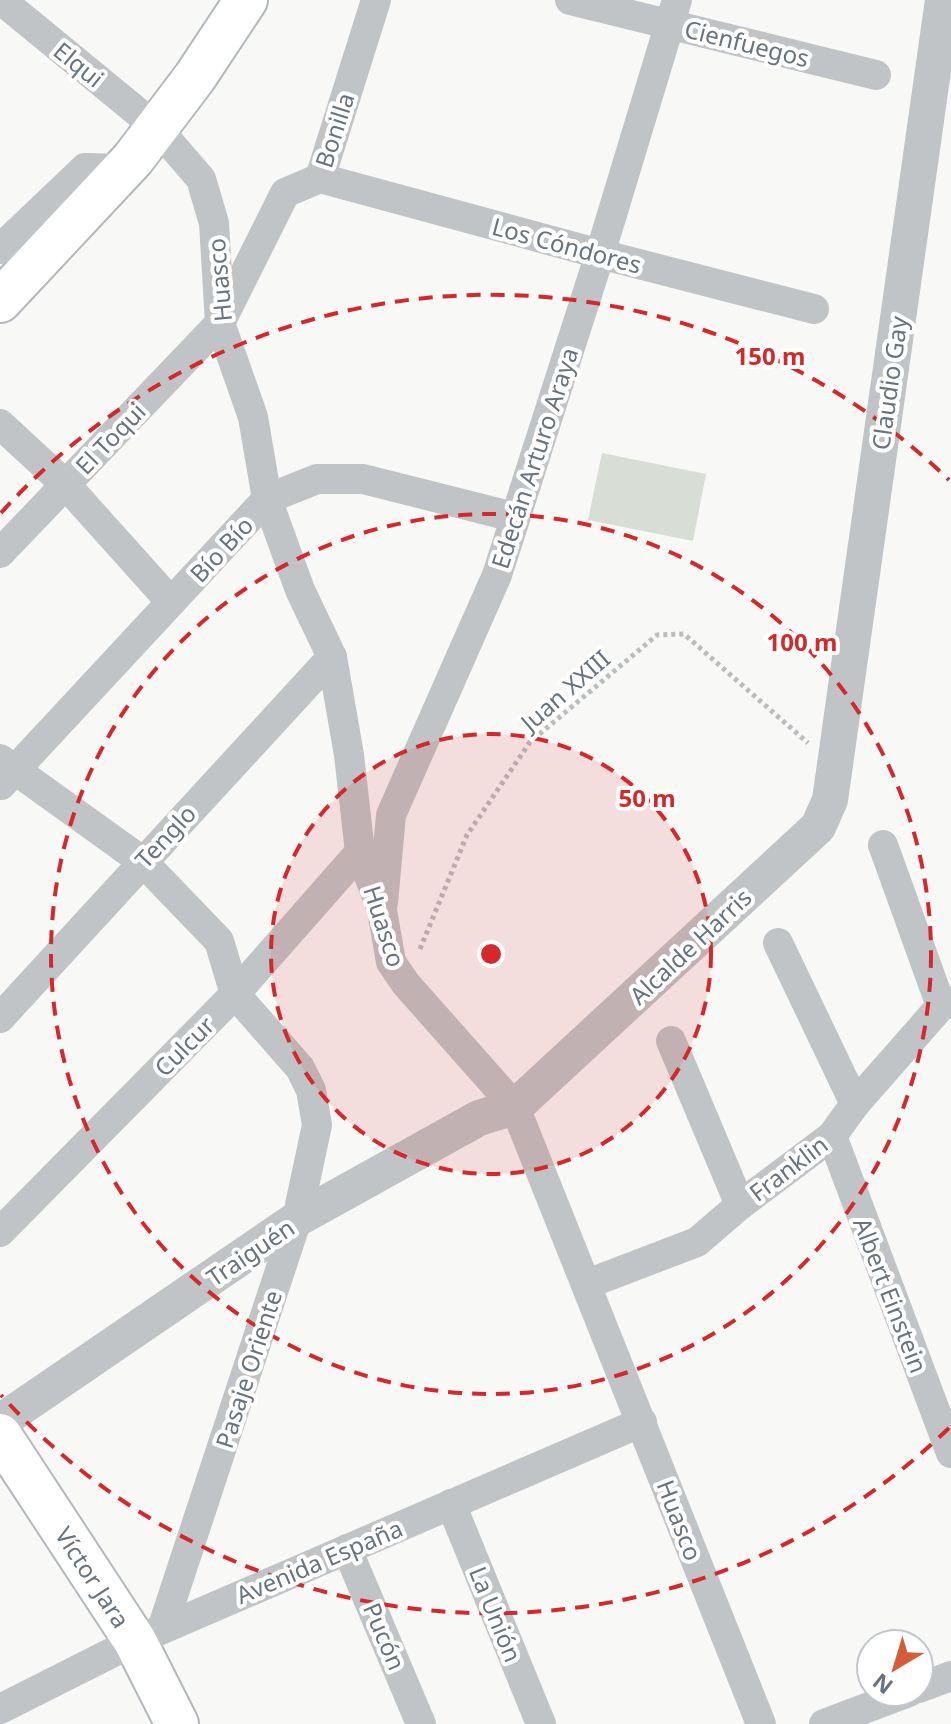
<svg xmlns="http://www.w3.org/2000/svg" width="951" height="1724" font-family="'Noto Sans',sans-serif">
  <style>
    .green { fill: #d8ddd6 }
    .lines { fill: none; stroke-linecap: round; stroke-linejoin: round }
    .secondary-casing { stroke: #b2b8bc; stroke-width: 46 }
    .path { stroke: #babdbf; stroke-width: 5; stroke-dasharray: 4 4; stroke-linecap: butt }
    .minor { stroke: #c0c4c7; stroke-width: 30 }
    .tertiary { stroke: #c0c4c7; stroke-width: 36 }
    .secondary { stroke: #fff; stroke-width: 42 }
    .ring { fill: none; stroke: #d62828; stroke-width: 4; stroke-dasharray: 14 10 }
    .labels { text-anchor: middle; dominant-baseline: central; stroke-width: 8; stroke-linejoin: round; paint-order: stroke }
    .street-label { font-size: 24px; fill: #66747f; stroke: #fff }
    .centre { fill: #d62828; stroke: #fff; stroke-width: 4 }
    .ring-label { font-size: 24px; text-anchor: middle; font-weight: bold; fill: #d62828; stroke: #fff; stroke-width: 8; stroke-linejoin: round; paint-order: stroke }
  </style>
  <rect width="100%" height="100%" fill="#f8f8f6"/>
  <path class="green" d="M602 453 706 474 693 541 588 520Z"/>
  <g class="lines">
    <defs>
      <g id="secondary">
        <path d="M0 301 133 159 195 77 246 0"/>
        <path d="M0 1435 135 1641 177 1724"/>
      </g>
    </defs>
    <use href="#secondary" class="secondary-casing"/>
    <path class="path" d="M420 949 467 835 530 742 657 635 684 634 808 743"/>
    <g class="minor">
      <path d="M1 0 157 128 201 179 214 223 220 323 253 417 267 499 300 590 332 657 349 755 360 852 382 910 391 962 406 984 515 1107 761 1724"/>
      <path d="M570 0 876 75"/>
      <path d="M320 178 600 254 814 309"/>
      <path d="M0 249 85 168 123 169"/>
      <path d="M0 424 66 485 171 602"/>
      <path d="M0 553 220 323 285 193 320 178 376 0"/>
      <path d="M0 759 142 861 219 941 235 994 300 1068 311 1090 317 1125 297 1219 162 1629"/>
      <path d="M1 785 267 499 317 479H363L514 517"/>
      <path d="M883 845 941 1006"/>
      <path d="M383 903 391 815 497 575 600 254 677 0"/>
      <path d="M778 943 855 1104"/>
      <path d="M0 1018 332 657"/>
      <path d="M671 1041 740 1205"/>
      <path d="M832 1136 951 1453"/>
      <path d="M0 1232 235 994 360 852"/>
      <path d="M587 1284 697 1242 740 1205 832 1136 855 1104 941 1006 951 1001"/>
      <path d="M451 1504 541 1724"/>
      <path d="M347 1549 421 1724"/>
      <path d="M919 1688 951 1676"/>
      <path d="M0 1709 135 1641 642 1422"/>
      <path d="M824 1724 909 1692"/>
    </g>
    <path class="tertiary" d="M0 1422 297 1219 479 1118 515 1107 818 827 830 800 943 0"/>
    <use href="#secondary" class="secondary"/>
  </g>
  <circle cx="491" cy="954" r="220" fill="#d62828" fill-opacity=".12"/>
  <g class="ring">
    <circle cx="491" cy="954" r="220"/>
    <circle cx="491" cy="954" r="440"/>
    <path d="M949 1428A659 659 0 0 1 1 1395M1 513A659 659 0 0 1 949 480"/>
  </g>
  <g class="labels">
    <g class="street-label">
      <text transform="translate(747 43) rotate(14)">Cienfuegos</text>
      <text transform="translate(79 64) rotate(39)">Elqui</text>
      <text transform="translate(334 130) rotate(-72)">Bonilla</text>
      <text transform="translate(567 245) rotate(15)">Los Cóndores</text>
      <text transform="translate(219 280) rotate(-95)">Huasco</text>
      <text transform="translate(889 383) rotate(-82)">Claudio Gay</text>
      <text transform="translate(110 438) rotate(-46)">El Toqui</text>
      <text transform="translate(534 458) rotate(-72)">Edecán Arturo Araya</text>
      <text transform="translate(221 549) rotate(-47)">Bío Bío</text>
      <text transform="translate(565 690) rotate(-41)">Juan XXIII</text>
      <text transform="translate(165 836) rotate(-47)">Tenglo</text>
      <text transform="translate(385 926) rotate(72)">Huasco</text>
      <text transform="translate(690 946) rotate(-43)">Alcalde Harris</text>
      <text transform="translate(184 1046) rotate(-45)">Culcur</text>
      <text transform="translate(788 1168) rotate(-37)">Franklin</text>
      <text transform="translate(250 1252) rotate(-34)">Traiguén</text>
      <text transform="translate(891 1295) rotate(69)">Albert Einstein</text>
      <text transform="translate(248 1369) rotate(-72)">Pasaje Oriente</text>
      <text transform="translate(680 1520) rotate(69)">Huasco</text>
      <text transform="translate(319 1561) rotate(-23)">Avenida España</text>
      <text transform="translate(93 1577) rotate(57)">Víctor Jara</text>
      <text transform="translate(496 1614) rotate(68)">La Unión</text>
      <text transform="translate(385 1636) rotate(67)">Pucón</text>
    </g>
  </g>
  <circle cx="491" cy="954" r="12" class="centre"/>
  <g class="ring-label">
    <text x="770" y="365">150 m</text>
    <text x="802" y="651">100 m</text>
    <text x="647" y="807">50 m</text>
  </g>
  <g transform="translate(895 1668) rotate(218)"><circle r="38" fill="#ffffff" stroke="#c2c7cc" stroke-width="2"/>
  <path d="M0-6L14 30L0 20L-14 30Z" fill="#d65b39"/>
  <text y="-12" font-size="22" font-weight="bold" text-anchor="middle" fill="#66747f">N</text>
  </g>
</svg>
